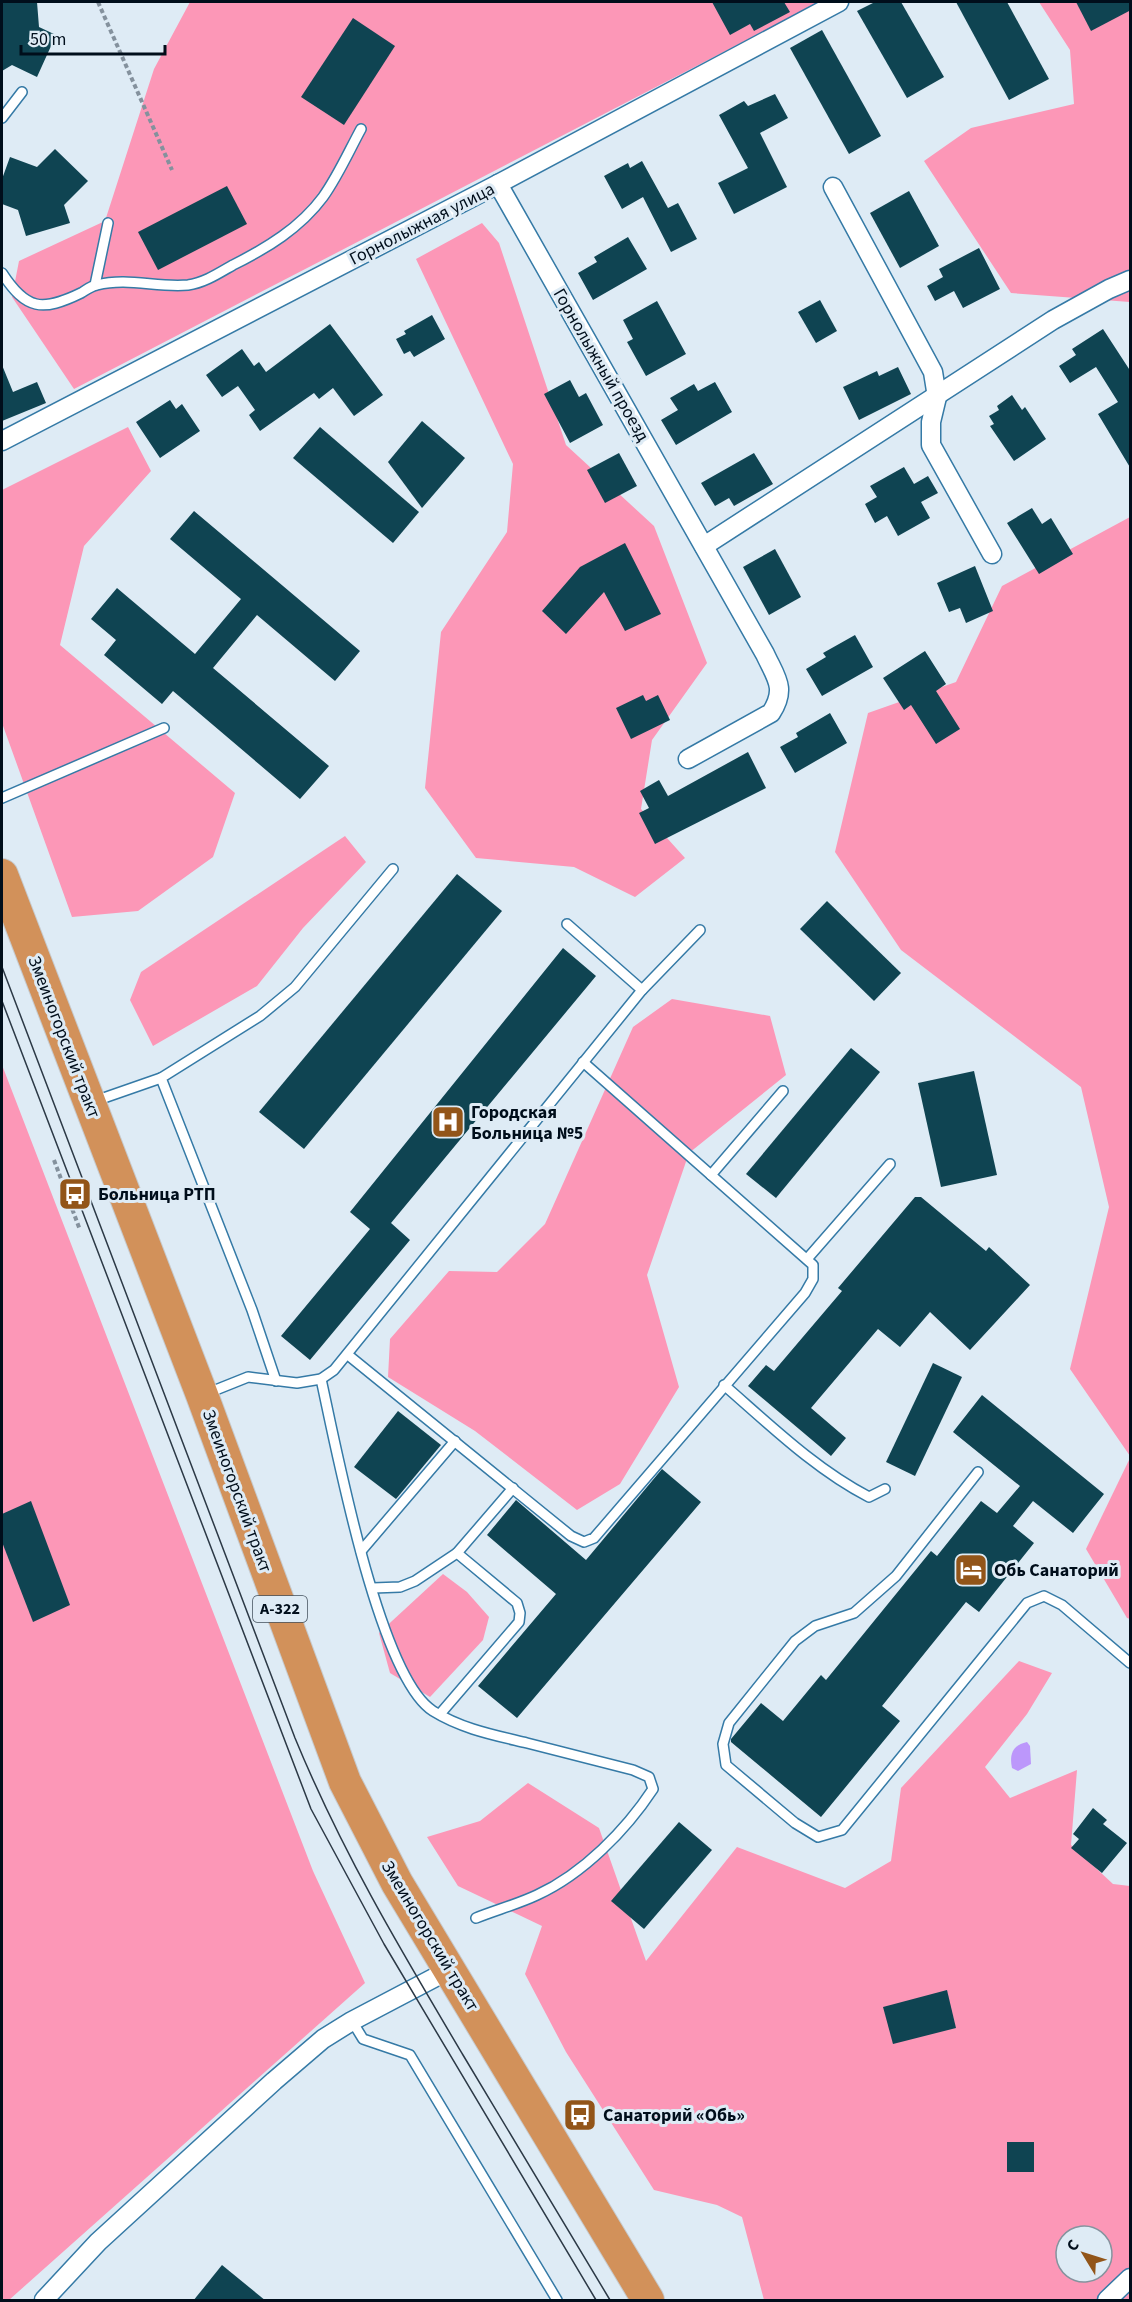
<svg xmlns="http://www.w3.org/2000/svg" width="1132" height="2302" font-family="'Source Sans 3',sans-serif">
  <style>
    .green { fill: #fc97b7; fill-rule: evenodd }
    .water { fill: #bc97fb }
    .building { fill: #0f4452 }
    .lines { fill: none; stroke-linecap: round; stroke-linejoin: round }
    .lane-casing { stroke: #357aa6; stroke-width: 12 }
    .street-casing { stroke: #357aa6; stroke-width: 21 }
    .highway-casing { stroke: #c7cacd; stroke-width: 34 }
    .path { stroke: #84919d; stroke-width: 4; stroke-dasharray: 4.5 3; stroke-linecap: butt }
    .lane { stroke: #fff; stroke-width: 9 }
    .street { stroke: #fff; stroke-width: 18 }
    .highway { stroke: #d2915a; stroke-width: 32 }
    .tram { stroke: #2c3946; stroke-width: 1.5 }
    .labels { text-anchor: middle; dominant-baseline: central; stroke-width: 6; stroke-linejoin: round; paint-order: stroke }
    .shield { fill: #deebf5; stroke: #43505c; stroke-width: 1.5 }
    .shield-label { font-size: 16px; font-weight: bold; fill: #000e1b }
    .street-label { font-size: 18px; fill: #000e1b; stroke: #deebf5 }
    .poi-label { font-size: 18px; font-weight: bold; fill: #000e1b; stroke: #deebf5; text-anchor: start }
  </style>
  <rect width="100%" height="100%" fill="#deebf5"/>
  <g class="green">
    <path d="M190 2H820L74 389 12 297 19 261 105 221 154 69Z"/>
    <path d="M1039 2H1130V302L1011 293 924 161 971 128 1074 104 1070 50Z"/>
    <path d="M482 223 499 243 566 445 654 526 707 663 652 740 641 809 685 858 635 897 574 867 476 858 425 788 441 632 507 532 513 464 416 259Z"/>
    <path d="M128 427 151 471 84 546 60 645 235 793 213 857 138 911 72 917 2 723V490Z"/>
    <path d="M1130 517V1456L1070 1369 1109 1207 1081 1087 901 950 835 852 868 713 956 682 1002 586Z"/>
    <path d="M345 836 366 862 303 928 257 986 153 1046 130 1000 141 972Z"/>
    <path d="M672 999 770 1016 786 1075 689 1153 647 1275 679 1387 620 1484 577 1510 475 1431 388 1377 390 1339 449 1271 497 1272 545 1224 633 1027Z"/>
    <path d="M2 1065 313 1871 365 1983 9 2300H2Z"/>
    <path d="M1130 1458V1619L1127 1618 1086 1549Z"/>
    <path d="M443 1574 467 1592 489 1617 483 1640 430 1697 390 1673 379 1633Z"/>
    <path d="M1019 1661 1052 1673 1027 1714 985 1767 1010 1798 1077 1770 1071 1845 1113 1884 1130 1886V2300H764L742 2217 717 2205 654 2190 566 2052 525 1974 542 1926 458 1886 427 1837 480 1821 528 1783 599 1828 646 1961 737 1847 845 1888 891 1861 901 1788ZM1066 2236H1102V2272H1066Z"/>
  </g>
  <path class="water" d="M1027 1742 1030 1746 1031 1764 1018 1771 1012 1768C1009 1754 1013 1745 1027 1742Z"/>
  <g class="building">
    <path d="M2 2H37L39 27 56 35 37 77 12 65 2 71Z"/>
    <path d="M712 2H784L790 12 754 31 750 24 730 35Z"/>
    <path d="M875 2H901L944 77 907 98 857 11Z"/>
    <path d="M956 2H1007L1049 79 1009 100Z"/>
    <path d="M1076 2H1131V10L1091 31Z"/>
    <path d="M353 18 395 46 344 125 301 97Z"/>
    <path d="M822 30 881 136 849 154 790 48Z"/>
    <path d="M775 94 788 118 760 133 787 187 734 214 718 183 748 168 719 115 744 101 748 106Z"/>
    <path d="M55 149 88 181 64 205 70 223 26 236 18 210 2 204V179L10 157 37 167Z"/>
    <path d="M642 161 668 208 678 203 697 239 671 252 643 197 622 209 604 176 628 163 630 168Z"/>
    <path d="M227 186 247 224 158 270 138 232Z"/>
    <path d="M909 191 939 246 900 268 870 213Z"/>
    <path d="M628 237 647 269 593 300 578 273 597 262 594 257Z"/>
    <path d="M979 248 1000 289 963 308 954 291 935 301 927 286 943 277 939 269Z"/>
    <path d="M820 300 837 331 816 343 798 312Z"/>
    <path d="M657 301 686 354 646 376 627 342 633 339 623 320Z"/>
    <path d="M432 315 445 339 414 357 410 351 404 354 396 339 406 334 404 331Z"/>
    <path d="M330 324 383 395 354 416 333 388 319 399 314 393 260 431 249 415 255 410 238 386 222 397 206 375 242 349 254 366 259 362 266 372Z"/>
    <path d="M1103 329 1131 372V469L1098 414 1118 402 1096 367 1070 383 1059 366 1076 355 1072 349Z"/>
    <path d="M2 365 13 392 37 382 46 403 2 421Z"/>
    <path d="M898 367 911 394 859 420 843 387 877 371 879 376Z"/>
    <path d="M570 380 579 397 586 393 603 425 570 443 544 394Z"/>
    <path d="M715 382 732 412 676 445 661 420 678 410 670 398 694 384 698 391Z"/>
    <path d="M1012 395 1022 410 1025 407 1046 439 1014 461 990 426 994 424 989 416 999 410 997 406Z"/>
    <path d="M170 400 176 409 182 404 200 431 160 458 136 422Z"/>
    <path d="M422 421 465 458 422 508 388 462Z"/>
    <path d="M320 427 419 512 393 543 293 458Z"/>
    <path d="M619 453 637 486 605 503 587 470Z"/>
    <path d="M754 453 773 484 734 506 729 498 715 506 701 483Z"/>
    <path d="M904 467 914 484 928 476 938 493 921 502 930 518 898 536 887 516 875 523 865 504 877 497 870 486Z"/>
    <path d="M1032 508 1042 524 1051 518 1073 554 1039 574 1007 523Z"/>
    <path d="M194 511 360 651 335 681 257 615 213 668 329 766 300 799 173 691 162 704 104 655 116 640 91 619 117 588 195 654 241 599 170 539Z"/>
    <path d="M625 543 661 614 625 631 604 592 566 634 542 611 580 567Z"/>
    <path d="M775 549 801 597 769 615 743 567Z"/>
    <path d="M975 566 993 611 966 623 960 608 949 612 937 583Z"/>
    <path d="M855 635 873 667 822 696 806 669 826 657 823 653Z"/>
    <path d="M925 651 946 684 936 691 960 729 936 744 911 705 904 710 883 678Z"/>
    <path d="M643 695 646 701 658 695 670 720 631 739 616 708Z"/>
    <path d="M830 713 847 743 795 773 780 747 798 737 796 733Z"/>
    <path d="M748 752 766 788 655 844 639 813 649 808 640 791 659 780 668 796Z"/>
    <path d="M457 874 502 911 304 1149 259 1112Z"/>
    <path d="M827 901 901 973 874 1001 800 929Z"/>
    <path d="M563 948 596 976 391 1223 410 1240 310 1360 281 1336 370 1229 350 1212Z"/>
    <path d="M851 1048 880 1072 776 1198 746 1174Z"/>
    <path d="M974 1071 997 1175 941 1187 918 1083Z"/>
    <path d="M915 1197H921L986 1251 989 1247 1030 1285 970 1350 930 1312 900 1347 878 1329 811 1408 846 1438 831 1456 748 1386 766 1365 774 1371 842 1291 838 1288Z"/>
    <path d="M933 1363 962 1377 915 1476 886 1462Z"/>
    <path d="M982 1395 1104 1494 1073 1533 1033 1501 1013 1526 1034 1543 979 1612 966 1602 882 1706 900 1721 821 1817 731 1742V1739L761 1703 783 1721 821 1675 826 1680 931 1551 937 1556 981 1501 997 1513 1020 1486 953 1432Z"/>
    <path d="M398 1411 441 1445 396 1499 354 1467Z"/>
    <path d="M662 1469 701 1502 517 1718 478 1686 556 1594 487 1535 516 1500 586 1560Z"/>
    <path d="M31 1501 70 1605 33 1622 2 1542V1514Z"/>
    <path d="M1093 1808 1107 1820 1103 1824 1127 1843 1102 1873 1071 1848 1079 1839 1073 1834Z"/>
    <path d="M679 1822 712 1850 644 1929 611 1901Z"/>
    <path d="M947 1990 956 2028 893 2044 883 2007Z"/>
    <rect x="1007" y="2142" width="27" height="30"/>
    <path d="M222 2265 266 2301H193Z"/>
  </g>
  <g class="lines">
    <defs>
      <g id="lane">
        <path d="M2 118 22 92"/>
        <path d="M2 273C26 310 42 312 81 293 86 290 91 286 97 285 128 277 157 288 188 285 204 283 219 273 233 265 267 248 300 228 323 197 338 176 349 151 361 129"/>
        <path d="M95 285 108 223"/>
        <path d="M2 798 164 728"/>
        <path d="M567 924 642 990"/>
        <path d="M95 1101 161 1078"/>
        <path d="M711 1175 783 1091"/>
        <path d="M807 1259 890 1164"/>
        <path d="M348 1355 571 1536 584 1542 594 1538 805 1293 813 1279V1265L583 1062"/>
        <path d="M321 1379C336 1447 379 1677 433 1711 462 1729 494 1735 527 1743 563 1752 598 1761 633 1770L649 1777 653 1789C626 1830 583 1874 537 1895 518 1904 496 1910 476 1918"/>
        <path d="M276 1381 252 1310 161 1078 260 1016 295 987 393 869"/>
        <path d="M724 1385C770 1425 815 1469 869 1497L885 1489"/>
        <path d="M208 1393 248 1377 297 1383 321 1379 334 1370 642 990 700 930"/>
        <path d="M978 1472 896 1576 854 1613 815 1626 795 1641 729 1723 723 1744 726 1765 795 1823 818 1837 842 1830 1027 1603 1044 1596 1062 1605 1130 1663"/>
        <path d="M361 1551 455 1441"/>
        <path d="M457 1553 513 1488"/>
        <path d="M373 1588 400 1587 415 1581 457 1553 517 1603 520 1613 519 1622 440 1714"/>
        <path d="M352 2021 363 2039 410 2055 557 2300"/>
      </g>
      <g id="street">
        <path d="M498 184 765 654C776 678 787 688 771 713L688 759"/>
        <path d="M833 187 933 372 937 397 931 422V445L992 554"/>
        <path d="M2 441 498 184 839 2"/>
        <path d="M704 546 1053 320 1109 289 1130 280"/>
        <path d="M44 2300 98 2242 274 2081 323 2039 352 2021 449 1970"/>
        <path d="M1107 2300 1130 2278"/>
      </g>
      <path id="highway" d="M2 875 202 1395 345 1782 397 1883 648 2300"/>
    </defs>
    <use href="#lane" class="lane-casing"/>
    <use href="#street" class="street-casing"/>
    <use href="#highway" class="highway-casing"/>
    <g class="path">
      <path d="M98 2 172 170"/>
      <path d="M54 1160 80 1230"/>
    </g>
    <use href="#lane" class="lane"/>
    <use href="#street" class="street"/>
    <use href="#highway" class="highway"/>
    <g class="tram">
      <path d="M2 967 295 1738C342 1852 400 1949 463 2055 512 2137 561 2219 610 2300"/>
      <path d="M2 1001 311 1809 384 1944 596 2300"/>
    </g>
  </g>
  <defs>
    <symbol id="hospital-square" viewBox="-11 -11 22 22"><rect x="-9" y="-9" width="18" height="18" rx="4" fill="#925519" stroke="#deebf5"/><path d="M-5-5h3v3.5h4V-5h3V5h-3V1.5h-4V5h-3Z" fill="#fff"/></symbol>
    <symbol id="bus-square" viewBox="-11 -11 22 22"><rect x="-9" y="-9" width="18" height="18" rx="4" fill="#925519" stroke="#deebf5"/><path d="M-5-6H5V4H4V6H2V4H-2V6H-4V4H-5ZM-3.5-4V0h7V-4ZM-3.5 1.2v1.5H-2V1.2ZM2 1.2v1.5H3.5V1.2Z" fill="#fff"/></symbol>
    <symbol id="hotel-square" viewBox="-11 -11 22 22"><rect x="-9" y="-9" width="18" height="18" rx="4" fill="#925519" stroke="#deebf5"/><path d="M-6-4.5h1.5V1H6V5H4.5V3h-9V5H-6ZM-4 0a1.8 1.8 0 1 1 3.6 0ZM.5 0V-2.5h3Q6-2.5 6 0Z" fill="#fff"/></symbol>
  </defs>
  <g fill-rule="evenodd">
    <use href="#hospital-square" x="429" y="1103" width="38" height="38"/>
    <use href="#bus-square" x="56" y="1175" width="38" height="38"/>
    <use href="#hotel-square" x="952" y="1551" width="38" height="38"/>
    <use href="#bus-square" x="561" y="2096" width="38" height="38"/>
  </g>
  <g class="labels">
    <rect class="shield" x="253" y="1596" width="54" height="26" rx="4.5"/>
    <g class="shield-label">
      <text x="280" y="1609">А-322</text>
    </g>
    <g class="street-label">
      <text transform="translate(422 224) rotate(-27)">Горнолыжная улица</text>
      <text transform="translate(601 365) rotate(60)">Горнолыжный проезд</text>
      <text transform="translate(64 1037) rotate(69)">Змеиногорский тракт</text>
      <text transform="translate(237 1491) rotate(70)">Змеиногорский тракт</text>
      <text transform="translate(430 1936) rotate(59)">Змеиногорский тракт</text>
    </g>
    <g class="poi-label">
      <text x="471" y="1112">Городская<tspan x="471" dy="21">Больница №5</tspan></text>
      <text x="98" y="1194">Больница РТП</text>
      <text x="994" y="1570">Обь Санаторий</text>
      <text x="603" y="2115">Санаторий «Обь»</text>
    </g>
  </g>
  <rect width="1132" height="2302" fill="none" stroke="#000e1b" stroke-width="6"/>
  <g transform="translate(1084 2254) rotate(308)"><circle r="28" fill="#deebf5" stroke="#85939e" stroke-width="1.5"/>
  <path d="M0-4.5L10 22L0 15L-10 22Z" fill="#925519"/>
  <text y="-9" font-size="16" font-weight="bold" text-anchor="middle" fill="#000e1b">С</text>
  </g>
  <path d="M21 45v9h144v-9" fill="none" stroke="#000e1b" stroke-width="3"/>
  <text x="30" y="45" font-size="18" fill="#000e1b" stroke="#deebf5" stroke-width="4.5" paint-order="stroke">50 m</text>
</svg>
